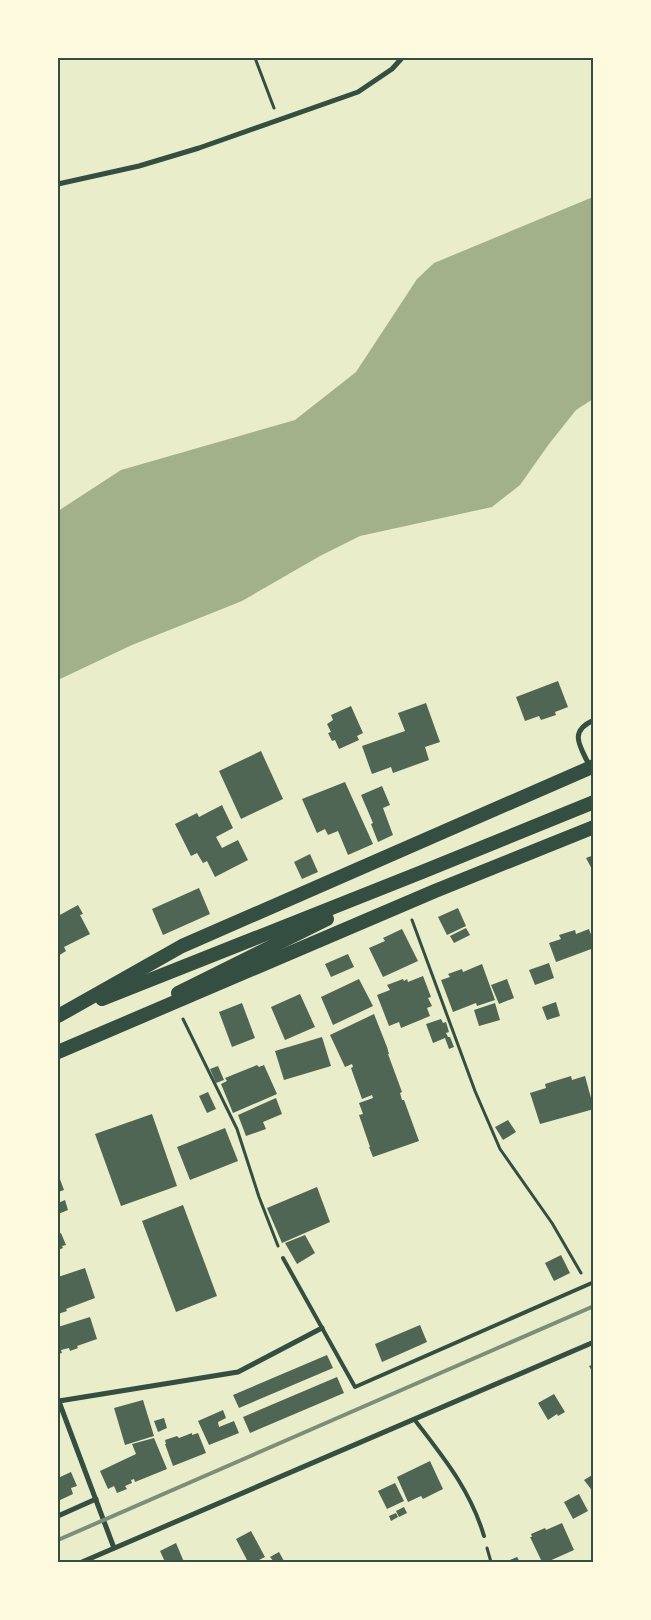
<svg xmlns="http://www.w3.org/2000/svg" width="651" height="1620" font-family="Spectral,serif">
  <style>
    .water { fill: #a3b18a }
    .building { fill: #4f6655 }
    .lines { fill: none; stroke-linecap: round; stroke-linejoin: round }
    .path { stroke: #344e41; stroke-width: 3 }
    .service { stroke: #344e41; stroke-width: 4 }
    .minor { stroke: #344e41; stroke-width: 5 }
    .trunk { stroke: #344e41; stroke-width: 14 }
    .rail { stroke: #7c8e77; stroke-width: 4 }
    .neatline { fill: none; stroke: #344e41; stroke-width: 2 }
  </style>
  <rect width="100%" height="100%" fill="#e9edc9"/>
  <path class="water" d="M593 197V399L576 410 549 444 520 485 492 507 360 536 320 556 242 601 132 645 58 680V511L121 470 295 420 356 372 417 279 434 263Z"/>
  <g class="building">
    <path d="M558 681 568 707 555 712 556 715 541 720 539 716 525 721 516 697Z"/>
    <path d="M426 703 440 742 425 747 429 760 393 773 391 767 372 774 362 746 405 731 398 713Z"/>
    <path d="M351 706 363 733 357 736 359 740 339 749 335 740 332 741 328 733 331 732 327 724 333 720 331 715Z"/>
    <path d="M261 751 283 799 241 819 219 771Z"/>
    <path d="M345 782 373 844 348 855 338 831 328 835 325 829 317 833 302 799Z"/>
    <path d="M382 786 390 805 383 808 393 835 378 842 371 824 373 823 361 795Z"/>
    <path d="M222 805 233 828 216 837 222 848 238 840 248 860 215 877 207 861 203 863 197 853 191 856 175 824 197 813 199 817Z"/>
    <path d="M310 854 318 872 302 879 294 862Z"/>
    <path d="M594 855V873L586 858Z"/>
    <path d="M199 888 210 914 163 935 152 909Z"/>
    <path d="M78 905 83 914 80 915 90 934 64 947 66 951 58 956V916Z"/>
    <path d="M458 908 466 926 447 935 438 917Z"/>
    <path d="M466 928 470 935 454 943 450 936Z"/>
    <path d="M402 929 418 961 383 977 369 948 385 941 383 938Z"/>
    <path d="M589 929 594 943V948L556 962 549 943 561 939 559 935 575 930 576 934Z"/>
    <path d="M348 954 354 967 331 977 325 964Z"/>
    <path d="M549 963 554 978 535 985 529 970Z"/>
    <path d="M482 964 495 1000 477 1006 476 1003 453 1012 441 980 450 977 448 974 462 969 463 972Z"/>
    <path d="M423 976 431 997 428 998 432 1006 427 1008 430 1016 401 1028 399 1022 389 1026 377 995 390 990 387 985 403 979 404 981 407 979 408 982Z"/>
    <path d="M359 979 373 1006 333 1025 321 997Z"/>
    <path d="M507 979 514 998 499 1004 491 985Z"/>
    <path d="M300 994 315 1027 285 1040 271 1007Z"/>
    <path d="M556 1002 560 1016 547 1020 542 1007Z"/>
    <path d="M242 1003 255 1038 232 1047 219 1012Z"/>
    <path d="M495 1003 500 1020 479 1026 474 1010Z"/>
    <path d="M374 1014 387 1047 389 1054H388L402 1092 400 1093 402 1100H404L419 1141 373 1157 369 1147H370L359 1115 363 1114 359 1103 373 1098 372 1095 362 1099 351 1068 353 1067 352 1064 345 1067 330 1035Z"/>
    <path d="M441 1019 443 1023 446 1022 449 1032 446 1033 448 1037H450L454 1047 449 1049 445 1038 433 1043 426 1024Z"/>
    <path d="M322 1037 331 1066 284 1080 275 1051Z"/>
    <path d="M257 1065 259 1067 264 1065 277 1094 233 1113 221 1084 227 1081 225 1078Z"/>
    <path d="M218 1066 224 1080 216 1083 210 1069Z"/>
    <path d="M571 1076 572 1080 585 1076 594 1109 540 1124 530 1093 546 1088 545 1084Z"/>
    <path d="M208 1092 216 1109 207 1113 199 1096Z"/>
    <path d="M276 1098 282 1114 263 1122 266 1129 246 1136 238 1115Z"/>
    <path d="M152 1114 177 1186 121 1206 95 1134Z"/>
    <path d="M508 1120 516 1132 503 1140 495 1127Z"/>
    <path d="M225 1128 238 1161 190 1180 177 1147Z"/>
    <path d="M58 1174 64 1190 58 1192Z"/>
    <path d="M317 1187 330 1222 282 1243 267 1208Z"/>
    <path d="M65 1200 68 1210 58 1214V1203Z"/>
    <path d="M183 1205 217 1296 176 1312 142 1221Z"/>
    <path d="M61 1233 66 1245 62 1246 63 1248 58 1250V1234Z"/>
    <path d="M305 1235 315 1253 297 1264 285 1243Z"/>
    <path d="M561 1255 570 1273 554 1281 545 1263Z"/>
    <path d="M85 1268 95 1298 66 1309 67 1311 58 1314V1277Z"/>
    <path d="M90 1317 97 1339 77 1346 78 1348 70 1351 69 1348 61 1350 62 1353 58 1354V1327Z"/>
    <path d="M420 1325 427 1342 382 1362 375 1344Z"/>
    <path d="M327 1355 333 1368 239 1408 233 1395Z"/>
    <path d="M594 1364V1375L589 1366Z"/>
    <path d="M337 1377 344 1393 250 1433 243 1417Z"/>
    <path d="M554 1394 565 1412 558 1416 557 1414 548 1420 538 1403Z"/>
    <path d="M143 1400 154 1436 125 1445 114 1408Z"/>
    <path d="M223 1410 226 1418 218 1422 219 1427 234 1421 239 1433 209 1445 198 1421Z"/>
    <path d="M164 1418 167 1428 158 1432 154 1421Z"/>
    <path d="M192 1433V1435L198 1433 206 1453 173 1466 165 1444H166L165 1440 177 1436 179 1438Z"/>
    <path d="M154 1438 167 1469 135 1482 134 1479 131 1480 132 1483 125 1486 127 1489 117 1493 114 1486 108 1489 100 1471 136 1454 132 1444Z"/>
    <path d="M430 1461 443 1489 423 1499 421 1496 408 1502 397 1477Z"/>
    <path d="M71 1472 77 1486 71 1488 73 1494 58 1501V1478Z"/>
    <path d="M594 1474V1493L584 1480Z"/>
    <path d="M395 1483 404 1501 387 1509 378 1491Z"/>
    <path d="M579 1494 588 1511 573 1519 564 1502Z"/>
    <path d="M404 1507 407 1513 399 1517 396 1511Z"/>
    <path d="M396 1513 398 1517 391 1521 389 1516Z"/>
    <path d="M562 1523 574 1550 547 1562H542L530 1537H532L531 1534 545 1528 546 1530Z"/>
    <path d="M251 1531 265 1557 255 1562H248L236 1539Z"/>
    <path d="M176 1543 184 1562H165L160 1551Z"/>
    <path d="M279 1552 284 1561 274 1562 270 1557Z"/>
    <path d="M517 1557 520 1562H505Z"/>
  </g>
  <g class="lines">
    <g class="path">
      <path d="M255 58 274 108"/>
      <path d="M412 920 475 1091 500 1149 552 1223 581 1273"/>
      <path d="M183 1019 237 1129 259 1197 278 1246"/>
      <path d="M487 1548 491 1562"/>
    </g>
    <g class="service">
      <path d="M283 1258 355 1387 594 1282"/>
      <path d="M414 1419C443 1457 470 1489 484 1536"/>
    </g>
    <g class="minor">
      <path d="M58 184 139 166 199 148 358 92 392 69 402 58"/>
      <path d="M590 767C581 747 567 732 594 720"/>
      <path d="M58 1399 114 1548"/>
      <path d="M59 1401 238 1372 322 1328"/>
      <path d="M58 1516 96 1499"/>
      <path d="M82 1562 594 1342"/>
    </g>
    <g class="trunk">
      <path d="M178 993 327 919"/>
      <path d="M102 999 422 872 594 802"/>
      <path d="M58 1016 182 946 594 766"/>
      <path d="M58 1052 435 891 594 827"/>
    </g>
    <path class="rail" d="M58 1540 594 1306"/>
  </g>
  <rect width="651" height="1620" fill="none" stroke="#fefae0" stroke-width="118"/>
  <rect x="59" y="59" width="533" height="1502" class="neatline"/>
</svg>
